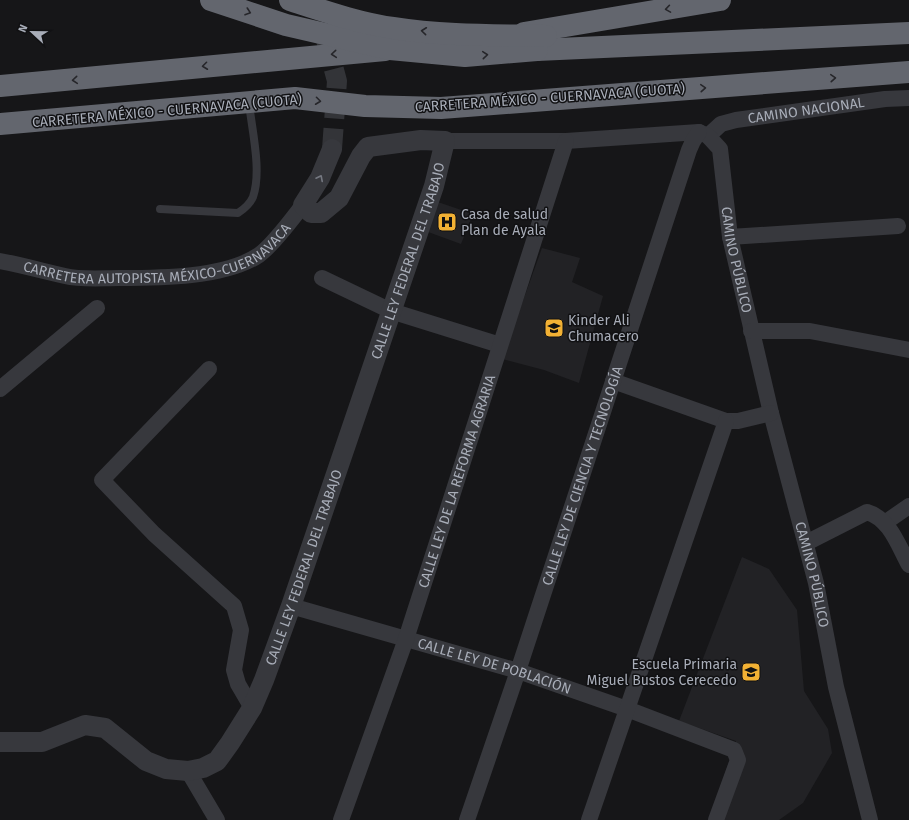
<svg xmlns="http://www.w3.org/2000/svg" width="909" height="820" font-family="'Fira Sans',sans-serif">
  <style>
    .built { fill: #222225 }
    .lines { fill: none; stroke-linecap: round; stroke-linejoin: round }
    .tertiary-tunnel { stroke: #333438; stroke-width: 20; stroke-dasharray: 20 10; stroke-linecap: butt }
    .service { stroke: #37383d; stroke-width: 8 }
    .minor { stroke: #37383d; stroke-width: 16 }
    .tertiary { stroke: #37383d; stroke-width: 20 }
    .motorway { stroke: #63666e; stroke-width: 22 }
    .motorway-bridge { stroke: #63666e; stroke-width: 22 }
    .oneway { stroke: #26262a }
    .oneway2 { stroke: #757881 }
    .labels { text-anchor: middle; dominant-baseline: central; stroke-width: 3; stroke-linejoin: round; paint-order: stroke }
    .street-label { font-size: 14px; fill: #a8adb8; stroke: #111113 }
    .poi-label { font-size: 14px; fill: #a8adb8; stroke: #111113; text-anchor: start }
  </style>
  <rect width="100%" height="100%" fill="#161618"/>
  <g class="built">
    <path d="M432 200 473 214 461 244 420 229Z"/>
    <path d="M542 248 580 258 572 282 603 296 579 383 544 370 502 359Z"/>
    <path d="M742 557 769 569 797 610 804 691 828 729 832 753 803 803 779 820H709L736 741 679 721Z"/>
  </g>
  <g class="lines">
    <path class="tertiary-tunnel" d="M326 40 337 81 332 149"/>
    <path class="service" d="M160 209 238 213C244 209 250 204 253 197 262 171 252 131 249 103"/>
    <g class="minor">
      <path id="s1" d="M708 136 721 124 736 120 885 99 909 98"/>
      <path id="s2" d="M445 141H566L699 132 708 136 720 149 730 237 771 413 816 583 836 687 870 820"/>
      <path d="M730 237 898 226"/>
      <path id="s3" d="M0 261C22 265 43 271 65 276 82 280 102 278 119 278 159 278 225 278 259 255 274 244 292 219 303 205"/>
      <path d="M322 278 391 311 500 345"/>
      <path d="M751 331H810L909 350"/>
      <path d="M209 369 102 480 154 534 234 606 241 630 234 670 238 684 252 708"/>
      <path d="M613 381 726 421H738L771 413"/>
      <path d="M0 389 97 308"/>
      <path d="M886 522 909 506"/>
      <path d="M806 543 867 512C890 519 898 545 909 565"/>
      <path id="s4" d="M291 606 518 671 627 709 734 750 738 760 716 820"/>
      <path d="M188 771 217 820"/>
      <path id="s5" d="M341 820 406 639 566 141"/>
      <path id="s6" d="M467 820 518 671 689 150 693 141 699 132"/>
      <path d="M589 820 726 421"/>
    </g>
    <path class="tertiary" id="s7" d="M0 742H42L85 725 105 728 146 761 166 769 188 771 203 768 217 761 230 743 252 708 264 680 291 606 434 186 445 141 421 140 368 147 361 156 339 198 321 213H311L303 205 320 178 332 149"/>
    <g class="motorway">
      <path d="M524 33 720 0"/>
      <path d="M537 50 909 33"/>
      <path d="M0 86C129 75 257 61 385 50"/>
      <path d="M0 124 295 98 365 106 441 108 909 72"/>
    </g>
    <g class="motorway-bridge">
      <path d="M211 0 286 25 390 49 465 56 537 50"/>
      <path d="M290 0C324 11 358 23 393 28 444 36 495 35 546 36"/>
    </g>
  </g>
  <defs><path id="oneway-chevron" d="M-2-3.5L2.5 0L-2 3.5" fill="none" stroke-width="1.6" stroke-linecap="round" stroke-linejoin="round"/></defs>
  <g class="oneway">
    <use href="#oneway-chevron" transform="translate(668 9) rotate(171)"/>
    <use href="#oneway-chevron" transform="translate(248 12) rotate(19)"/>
    <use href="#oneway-chevron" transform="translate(424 31) rotate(-174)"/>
    <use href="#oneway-chevron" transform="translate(334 54) rotate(175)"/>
    <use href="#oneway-chevron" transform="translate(485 55) rotate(-5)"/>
    <use href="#oneway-chevron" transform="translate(205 66) rotate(173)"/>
    <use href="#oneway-chevron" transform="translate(833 78) rotate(-4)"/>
    <use href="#oneway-chevron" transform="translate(75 80) rotate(175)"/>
    <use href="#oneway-chevron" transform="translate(703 88) rotate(-4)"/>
    <use href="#oneway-chevron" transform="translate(318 101) rotate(7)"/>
  </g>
  <use class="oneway2" href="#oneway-chevron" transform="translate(320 178) rotate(-63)"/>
  <defs>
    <symbol id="hospital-square" viewBox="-11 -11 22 22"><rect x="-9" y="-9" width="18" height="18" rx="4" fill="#f2b134" stroke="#111113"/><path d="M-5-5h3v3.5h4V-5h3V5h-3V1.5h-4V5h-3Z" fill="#111"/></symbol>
    <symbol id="school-square" viewBox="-11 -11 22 22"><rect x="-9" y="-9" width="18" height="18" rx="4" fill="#f2b134" stroke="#111113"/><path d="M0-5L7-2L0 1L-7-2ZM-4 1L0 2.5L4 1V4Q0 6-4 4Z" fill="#111"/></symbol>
  </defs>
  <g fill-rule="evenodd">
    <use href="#hospital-square" x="436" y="211" width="22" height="22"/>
    <use href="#school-square" x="543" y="317" width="22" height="22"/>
    <use href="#school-square" x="740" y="661" width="22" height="22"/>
  </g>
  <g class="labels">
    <g class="street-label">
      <text transform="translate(550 98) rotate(-4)">CARRETERA MÉXICO - CUERNAVACA (CUOTA)</text>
      <text stroke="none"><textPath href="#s1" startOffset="104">CAMINO NACIONAL</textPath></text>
      <text transform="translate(167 111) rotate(-5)">CARRETERA MÉXICO - CUERNAVACA (CUOTA)</text>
      <text stroke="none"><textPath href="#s3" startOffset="165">CARRETERA AUTOPISTA MÉXICO-CUERNAVACA</textPath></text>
      <text stroke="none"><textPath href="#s7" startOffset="773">CALLE LEY FEDERAL DEL TRABAJO</textPath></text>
      <text stroke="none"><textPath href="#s2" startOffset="394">CAMINO PÚBLICO</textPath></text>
      <text stroke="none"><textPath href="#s6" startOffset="363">CALLE LEY DE CIENCIA Y TECNOLOGÍA</textPath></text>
      <text stroke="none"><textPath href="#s5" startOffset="358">CALLE LEY DE LA REFORMA AGRARIA</textPath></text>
      <text stroke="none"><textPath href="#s7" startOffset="449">CALLE LEY FEDERAL DEL TRABAJO</textPath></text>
      <text stroke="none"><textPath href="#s2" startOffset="718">CAMINO PÚBLICO</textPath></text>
      <text stroke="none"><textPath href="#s4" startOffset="212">CALLE LEY DE POBLACIÓN</textPath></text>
    </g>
    <g class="poi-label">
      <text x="461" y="214">Casa de salud<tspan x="461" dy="16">Plan de Ayala</tspan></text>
      <text x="568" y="320">Kinder Ali<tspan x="568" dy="16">Chumacero</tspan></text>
      <text x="737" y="664" text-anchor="end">Escuela Primaria<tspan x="737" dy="16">Miguel Bustos Cerecedo</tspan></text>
    </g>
  </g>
  <g transform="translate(32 32) rotate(292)" stroke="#111113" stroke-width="3" paint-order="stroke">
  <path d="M0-3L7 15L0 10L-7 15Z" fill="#a8adb8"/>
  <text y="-6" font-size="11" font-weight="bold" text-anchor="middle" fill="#a8adb8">N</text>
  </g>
</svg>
